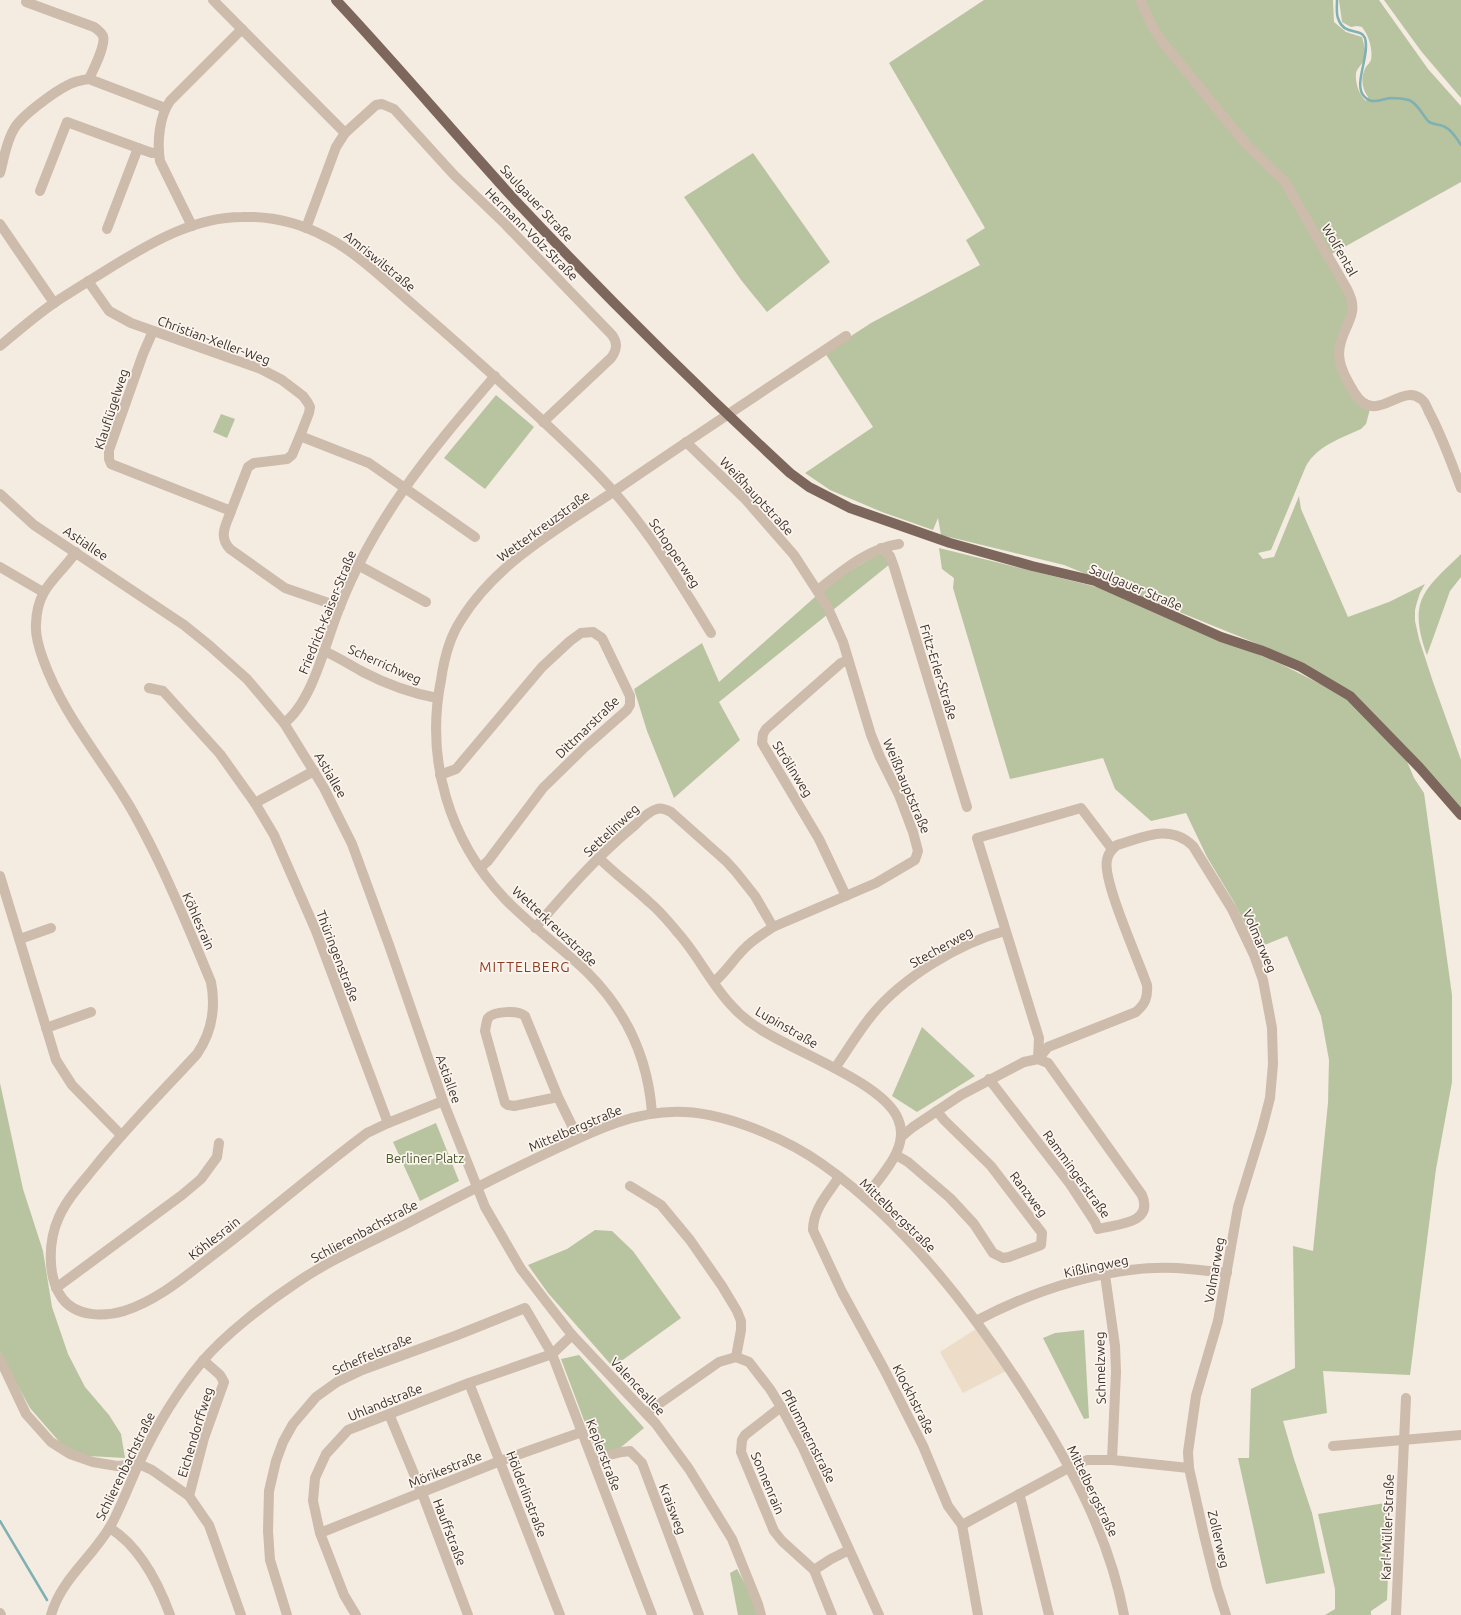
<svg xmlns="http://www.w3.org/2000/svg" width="1461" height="1615" font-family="Ubuntu,sans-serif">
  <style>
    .green { fill: #b8c4a0 }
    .plaza { fill: #ecdcc8 }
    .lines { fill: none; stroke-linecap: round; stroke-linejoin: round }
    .stream { stroke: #7fb0b2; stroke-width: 2.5 }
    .minor { stroke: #cdbbac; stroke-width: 10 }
    .major { stroke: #7d675c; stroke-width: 10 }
    .labels { text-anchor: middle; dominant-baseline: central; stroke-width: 3.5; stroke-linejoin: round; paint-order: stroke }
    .street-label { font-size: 13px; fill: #3b302b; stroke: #fbf5ee }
    .park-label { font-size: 13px; fill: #4a5a2e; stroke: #fbf5ee }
    .neighbourhood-label { font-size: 14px; letter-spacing: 1px; fill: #8c3b22; stroke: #fbf5ee }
  </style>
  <rect width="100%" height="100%" fill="#f4ebe1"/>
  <g class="green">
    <path d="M984 0H1138L1142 11 1283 184 1351 299 1338 362 1370 409 1366 424 1361 429C1340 439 1318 445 1306 466L1271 550 1258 553 1263 559 1274 557 1299 496 1301 509 1348 617 1389 602 1425 584 1420 593 1417 602 1415 610V621L1419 639 1433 682 1461 760V809L1403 752 1414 778 1424 793 1452 995V1082L1436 1169 1410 1375 1323 1371 1327 1413 1283 1421 1294 1459 1312 1513 1325 1573 1266 1584 1238 1458H1249L1251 1389 1295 1368 1293 1246 1313 1251 1328 1103 1329 1060 1321 1016 1287 936 1257 948 1234 902 1207 857 1186 813 1151 821 1115 789 1103 758 1010 779 953 588 954 578 942 569 939 548 1105 589 1154 612 1281 664 1348 698 1351 693 1285 655 1064 565 941 535 938 518 933 530 882 512 830 490 805 473 873 427 825 353 871 323 980 265 966 240 985 228 889 63Z"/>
    <path d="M1140 0H1333L1334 22 1346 32 1362 37C1364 44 1366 52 1364 59 1363 64 1357 68 1356 73 1355 83 1359 95 1366 101L1368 97C1362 89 1360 77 1366 67 1367 65 1370 63 1371 60 1373 49 1369 36 1362 27L1357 26 1351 27 1342 22 1339 0H1379L1428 69 1461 106V182L1330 255 1304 207 1166 44Z"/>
    <path d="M1384 0H1461V98L1421 51Z"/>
    <path d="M753 153 830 262 767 312 741 280 684 197Z"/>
    <path d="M496 395 534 427 485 489 444 458Z"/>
    <path d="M221 414 235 419 227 438 213 432Z"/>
    <path d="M893 545 890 564 719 702 740 740 674 798 647 731 634 689 702 643 719 682 833 581Z"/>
    <path d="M1461 554V577L1450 591 1427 655C1408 600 1423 591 1461 554Z"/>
    <path d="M922 1027 975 1076 917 1112 892 1096Z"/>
    <path d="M0 1083 23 1189 43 1251 52 1307 68 1354 85 1387 109 1415 121 1434 125 1458 88 1456 63 1446 30 1408 0 1353Z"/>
    <path d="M436 1123 459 1181 420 1201 393 1142Z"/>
    <path d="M595 1230 612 1231 633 1251 681 1318 613 1367 548 1293 528 1265 567 1249Z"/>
    <path d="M1084 1330 1089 1418 1084 1419 1043 1338 1055 1333Z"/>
    <path d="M579 1355 644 1428 620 1448 597 1455 561 1359Z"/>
    <path d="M1391 1502 1387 1600 1371 1611V1615H1325L1335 1609V1589L1318 1514Z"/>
    <path d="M737 1569 757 1606 758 1615H738L730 1573Z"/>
  </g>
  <path class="plaza" d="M976 1329 1006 1371 963 1393 940 1352Z"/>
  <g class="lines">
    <g class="stream">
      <path d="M1337 0C1337 6 1336 13 1338 18 1344 37 1361 27 1365 38 1370 55 1354 83 1363 95 1371 106 1381 99 1391 98 1396 98 1405 99 1409 100 1418 104 1422 114 1428 121 1432 125 1440 124 1445 127 1452 130 1457 139 1461 145"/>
      <path d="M0 1521 47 1600"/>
    </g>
    <g class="minor">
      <path d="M213 0 345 133 376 105 382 104 394 109 454 175 505 224 612 335C618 343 617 350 611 358L543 422"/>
      <path d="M1140 0 1153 28 1164 44 1246 144 1285 182 1347 289C1361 315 1344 323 1340 346 1336 362 1346 379 1354 392 1376 428 1400 382 1421 399 1425 401 1427 408 1429 412 1442 436 1451 462 1461 488"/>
      <path d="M26 2 94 27C98 30 101 32 103 36 106 45 93 70 89 79"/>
      <path d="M0 173C4 159 6 142 14 129 21 116 54 92 68 85 75 81 82 80 89 79L165 108"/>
      <path d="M40 191 67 122 138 148 152 153 159 152"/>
      <path d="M0 224 54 303"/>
      <path d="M192 226 160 161C157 143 159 117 170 101L242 29"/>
      <path d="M306 228 336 147 345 133"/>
      <path d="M107 229 138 148"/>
      <path d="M88 281 109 311 131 323 261 369 282 380 303 396 308 403 310 407 309 413 300 436 369 463 475 537"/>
      <path d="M153 331 143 354 109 450V459L111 464 231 511C226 525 218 536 230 549L285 588 340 607"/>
      <path d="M0 346C18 331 35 316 54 303 74 290 94 278 113 266 152 242 195 217 242 217 271 216 300 223 326 237 357 252 391 286 417 308 461 346 503 384 545 423 568 445 592 467 614 492 651 534 681 584 711 633"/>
      <path d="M686 442 746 500 794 555 827 606 843 642 871 735 880 757 899 795 913 832 918 851 915 860 876 883 773 927C763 934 752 940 743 950 733 960 725 973 714 982"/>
      <path d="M0 494 34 525 184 625 210 646 247 679 284 723 324 788 352 844 389 945 443 1101 485 1207 521 1269 551 1308 572 1335 656 1424 689 1469 732 1539 758 1604 761 1615"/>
      <path d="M231 511 248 467 254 463 287 459 292 455 300 436"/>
      <path d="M881 548 890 556 894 567 967 807"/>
      <path d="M76 552C57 579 37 587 36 624 35 636 39 648 43 659 61 710 96 752 124 797 135 814 145 834 154 852 175 894 193 939 211 982 216 1008 212 1032 197 1054 162 1092 126 1128 94 1168 81 1184 67 1199 59 1217 48 1241 47 1277 62 1298 76 1317 104 1317 124 1311 159 1300 188 1274 217 1252 268 1213 316 1171 367 1133L388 1123 443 1101"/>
      <path d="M358 565 426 602"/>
      <path d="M0 567 43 592"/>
      <path d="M818 590C842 571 869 548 899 544"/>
      <path d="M324 651C338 657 350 665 363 672 386 684 411 693 437 698"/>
      <path d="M149 688 163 691 220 754 255 803 274 835 316 931 388 1123"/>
      <path d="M284 723C309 705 323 654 333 625 368 525 428 454 495 376"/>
      <path d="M440 775 456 769 542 667 570 641 581 633 593 632 602 638 630 696V705L627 710 585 747 543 788 488 861 480 868"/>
      <path d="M255 803 314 771"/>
      <path d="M599 858C615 874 633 887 649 902 660 911 669 922 678 933 698 955 711 984 732 1006 740 1015 750 1023 760 1029 793 1051 884 1083 898 1119 911 1148 880 1176 865 1198"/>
      <path d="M0 876 56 1060 72 1085 121 1135"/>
      <path d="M846 896 819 839 762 743 763 734 766 729 841 663 848 660"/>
      <path d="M535 928C566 892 598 855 635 825 641 819 649 811 657 809 662 807 667 810 671 812L726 861 736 872 755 896 773 927"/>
      <path d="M20 939 51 928"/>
      <path d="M46 1028 91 1012"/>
      <path d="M835 1068C847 1051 858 1032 872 1015 902 978 959 943 1005 931"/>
      <path d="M989 1079 1070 1184 1095 1222 1098 1229C1117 1224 1154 1224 1142 1195L1048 1063 1038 1059 1039 1038 977 838 1081 808 1112 849"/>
      <path d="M558 1097 514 1106 508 1105 505 1103 485 1031C486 1027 486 1022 488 1018 494 1011 518 1010 525 1016L558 1097 578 1138"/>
      <path d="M652 1113C648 1058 627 1012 588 973 561 947 531 926 505 899 449 840 425 760 441 680 444 659 449 638 461 620 496 563 559 528 613 492 690 439 768 388 846 336"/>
      <path d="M901 1137 913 1127 961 1095 1024 1062 1038 1059 1048 1047 1136 1012C1145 1004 1148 998 1147 985 1139 961 1102 880 1107 860 1108 853 1112 849 1117 845 1144 837 1170 823 1193 846L1232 909 1254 955 1263 980 1272 1028 1273 1064 1270 1098 1262 1129 1238 1207 1218 1321 1196 1396 1188 1452 1189 1468 1204 1535 1217 1587 1226 1615"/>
      <path d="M896 1155 908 1162 950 1198 974 1224 993 1253 1003 1258 1009 1257 1041 1245 1042 1233 991 1166 944 1120 937 1111"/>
      <path d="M839 1177C828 1194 813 1209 813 1230L842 1292 884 1369 923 1446 948 1506 962 1525 1070 1467 1087 1460H1112L1189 1468"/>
      <path d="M630 1186 661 1205 690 1240 722 1286 737 1311 741 1321V1330L736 1357"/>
      <path d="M1105 1275 1115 1346 1116 1372 1112 1460"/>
      <path d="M56 1288 182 1195 201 1179 217 1157 219 1143"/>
      <path d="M976 1321C1034 1290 1110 1265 1176 1268 1193 1269 1210 1271 1227 1273"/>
      <path d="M0 1359 26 1414 51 1442 70 1454 93 1462 117 1466 139 1464 152 1470 189 1496 209 1525 241 1615"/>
      <path d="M469 1383 560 1615"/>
      <path d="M781 1407 745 1435 742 1440 741 1452 774 1531 782 1541 814 1570 832 1615"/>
      <path d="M646 1413 719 1362 736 1357 749 1362 770 1389 781 1407 803 1448 879 1615"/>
      <path d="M389 1414 422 1493 468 1615"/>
      <path d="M1333 1446 1461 1435"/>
      <path d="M593 1459 622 1452 630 1451 642 1463 699 1615"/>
      <path d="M1019 1494 1022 1504 1049 1615"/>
      <path d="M189 1496 204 1438 224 1382 220 1375 203 1360"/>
      <path d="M962 1525 978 1615"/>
      <path d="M110 1528C140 1547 158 1582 170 1615"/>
      <path d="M320 1533 500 1461 582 1432"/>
      <path d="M814 1570 831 1559 849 1550"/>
      <path d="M0 1613 1 1615"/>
      <path d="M51 1615C61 1579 93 1557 111 1525 122 1505 130 1482 140 1461 156 1427 177 1392 201 1363 224 1335 266 1303 296 1283 331 1259 369 1243 406 1224 452 1200 498 1176 545 1154 589 1133 635 1109 685 1112 728 1114 787 1139 822 1164 905 1222 973 1311 1027 1396 1070 1464 1109 1535 1124 1615"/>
      <path d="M287 1615 270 1560 268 1531 269 1491 276 1461 283 1442 293 1424 316 1397 337 1382 362 1370 455 1336 525 1308 552 1354 652 1615"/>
      <path d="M356 1615 344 1595 320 1533 313 1501 315 1478 326 1454 348 1430 469 1383 552 1354 572 1335"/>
      <path d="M1396 1615 1406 1398"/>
    </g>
    <path class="major" d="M336 0C397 65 454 133 514 199 603 294 695 385 790 473L809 487 850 508 950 543 1032 566 1095 581 1221 637 1263 651 1301 667 1350 696 1420 768 1461 815"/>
  </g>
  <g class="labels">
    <g class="street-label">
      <text transform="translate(537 203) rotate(47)">Saulgauer Straße</text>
      <text transform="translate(532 234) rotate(45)">Hermann-Volz-Straße</text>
      <text transform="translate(1340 250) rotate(60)">Wolfental</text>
      <text transform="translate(380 261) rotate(39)">Amriswilstraße</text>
      <text transform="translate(214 340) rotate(20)">Christian-Xeller-Weg</text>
      <text transform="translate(111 409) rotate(-72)">Klauflügelweg</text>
      <text transform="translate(757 496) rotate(47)">Weißhauptstraße</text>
      <text transform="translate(543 526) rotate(-36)">Wetterkreuzstraße</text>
      <text transform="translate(86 543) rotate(34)">Astiallee</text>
      <text transform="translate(675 553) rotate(56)">Schopperweg</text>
      <text transform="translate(1136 587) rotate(23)">Saulgauer Straße</text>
      <text transform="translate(327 612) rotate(-68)">Friedrich-Kaiser-Straße</text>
      <text transform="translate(385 664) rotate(24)">Scherrichweg</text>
      <text transform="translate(939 672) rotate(73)">Fritz-Erler-Straße</text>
      <text transform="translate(587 727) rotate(-44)">Dittmarstraße</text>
      <text transform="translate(793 769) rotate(58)">Strölinweg</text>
      <text transform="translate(331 775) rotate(60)">Astiallee</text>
      <text transform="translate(907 786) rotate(67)">Weißhauptstraße</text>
      <text transform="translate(611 830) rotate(-43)">Settelinweg</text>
      <text transform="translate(199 921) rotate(66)">Köhlesrain</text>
      <text transform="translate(555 926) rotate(43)">Wetterkreuzstraße</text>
      <text transform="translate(1260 941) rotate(67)">Volmarweg</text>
      <text transform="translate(941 947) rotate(-29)">Stecherweg</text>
      <text transform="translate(338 956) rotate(69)">Thüringenstraße</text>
      <text transform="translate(787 1027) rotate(30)">Lupinstraße</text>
      <text transform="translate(449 1079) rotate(70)">Astiallee</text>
      <text transform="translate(575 1128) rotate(-23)">Mittelbergstraße</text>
      <text transform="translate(1077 1174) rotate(54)">Rammingerstraße</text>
      <text transform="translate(1029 1194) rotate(53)">Ranzweg</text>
      <text transform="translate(898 1215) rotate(44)">Mittelbergstraße</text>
      <text transform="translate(364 1231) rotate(-28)">Schlierenbachstraße</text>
      <text transform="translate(214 1238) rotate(-38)">Köhlesrain</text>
      <text transform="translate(1096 1266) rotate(-12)">Kißlingweg</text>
      <text transform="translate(1214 1270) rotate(-80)">Volmarweg</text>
      <text transform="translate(372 1354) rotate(-23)">Scheffelstraße</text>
      <text transform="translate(1100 1368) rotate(-91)">Schmelzweg</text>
      <text transform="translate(638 1386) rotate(47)">Valenceallee</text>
      <text transform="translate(914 1399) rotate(63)">Klockhstraße</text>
      <text transform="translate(385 1402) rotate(-22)">Uhlandstraße</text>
      <text transform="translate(195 1432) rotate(-73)">Eichendorffweg</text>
      <text transform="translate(809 1436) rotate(63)">Pflummernstraße</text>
      <text transform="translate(604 1455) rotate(69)">Keplerstraße</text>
      <text transform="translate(125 1466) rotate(-64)">Schlierenbachstraße</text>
      <text transform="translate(445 1469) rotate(-22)">Mörikestraße</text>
      <text transform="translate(768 1483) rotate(67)">Sonnenrain</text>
      <text transform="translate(1093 1491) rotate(64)">Mittelbergstraße</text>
      <text transform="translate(527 1494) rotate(69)">Hölderlinstraße</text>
      <text transform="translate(673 1509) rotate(69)">Kraisweg</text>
      <text transform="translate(1387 1527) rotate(-88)">Karl-Müller-Straße</text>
      <text transform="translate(450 1532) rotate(69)">Hauffstraße</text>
      <text transform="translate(1219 1539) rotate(77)">Zollerweg</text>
    </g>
    <g class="park-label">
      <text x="425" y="1158">Berliner Platz</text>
    </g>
    <g class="neighbourhood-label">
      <text x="525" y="967">MITTELBERG</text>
    </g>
  </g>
</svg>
